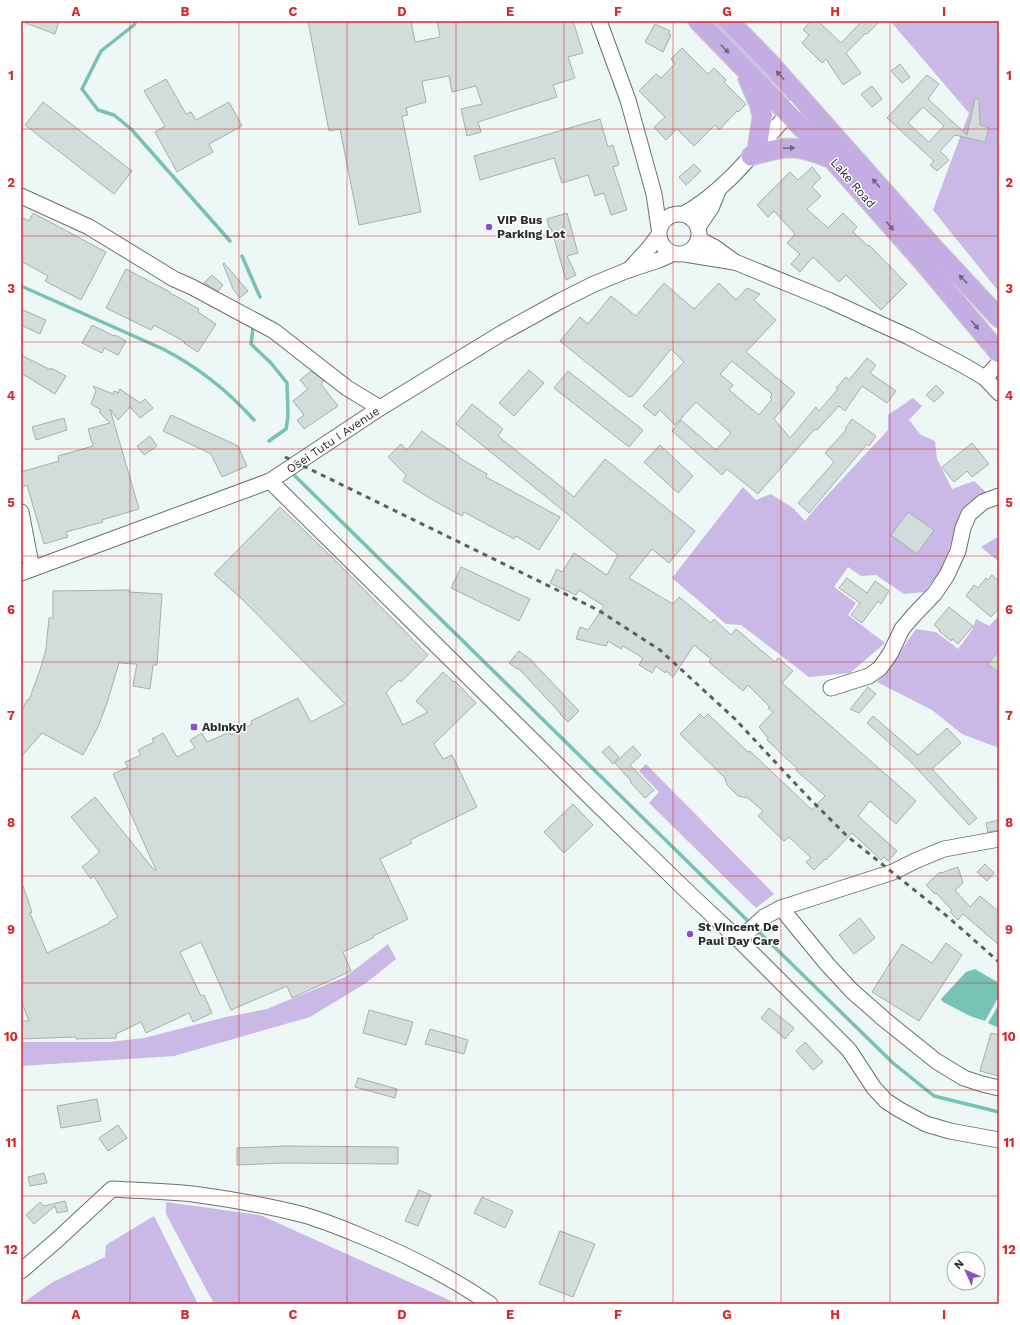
<svg xmlns="http://www.w3.org/2000/svg" width="1020" height="1325" font-family="'Work Sans',sans-serif">
  <style>
    .green { fill: #cab8e6 }
    .water { fill: #76c2b5 }
    .lines { fill: none; stroke-linecap: round; stroke-linejoin: round }
    .stream { stroke: #76c2b5; stroke-width: 3.5 }
    .building { fill: #d2dcda; stroke: #a6afad; fill-rule: evenodd }
    .minor-casing { stroke: #697270; stroke-width: 17 }
    .major-casing { stroke: #d0d1d1; stroke-width: 21 }
    .minor { stroke: #fff; stroke-width: 15 }
    .major { stroke: #c4ade2; stroke-width: 19 }
    .rail { stroke: #5b6160; stroke-width: 3; stroke-dasharray: 5 5; stroke-linecap: butt }
    .oneway { fill: #6f677e }
    .grid { fill: none; stroke: #d62828; stroke-width: 1; stroke-opacity: 0.55 }
    .poi-dot { fill: #8951c8; stroke: #fff; stroke-width: 1.5 }
    .labels { text-anchor: middle; dominant-baseline: central; stroke-width: 3; stroke-linejoin: round; paint-order: stroke }
    .street-label { font-size: 12px; fill: #292d2c; stroke: #fff }
    .poi-label { font-size: 12px; font-weight: bold; fill: #292d2c; stroke: #fff; text-anchor: start }
    .neatline { fill: none; stroke: #d62828; stroke-width: 1.5 }
    .grid-label { font-size: 13px; text-anchor: middle; font-weight: bold; fill: #d62828 }
  </style>
  <rect width="100%" height="100%" fill="#edf7f5"/>
  <g class="green">
    <path d="M709 21H720L787 89 786 95 780 97Z"/>
    <path d="M893 21H999V292L933 210 969 113 892 23Z"/>
    <path d="M913 398 922 406 909 420 921 435 935 441 937 459 952 489 974 481 989 495 958 519 944 566 924 592 904 594 876 575 861 576 848 567 834 587 856 603 848 615 885 643 850 673 809 677 741 625 726 624 672 578 743 487 756 500 771 494 793 508 805 521 819 504 888 430V415Z"/>
    <path d="M999 536V562L981 547Z"/>
    <path d="M999 616V748L962 734 932 710 877 682 886 672 916 629 936 632 958 649 972 630 976 619 989 626Z"/>
    <path d="M646 764 774 894 756 908 649 803 659 792 639 771Z"/>
    <path d="M388 944 396 959 366 983 310 1017 174 1056 21 1066V1042H109L144 1038 226 1017 267 1009 345 977Z"/>
    <path d="M166 1202 260 1215 458 1304H214L166 1214Z"/>
    <path d="M154 1216 198 1304H21L53 1282 105 1257 106 1245Z"/>
  </g>
  <g class="water">
    <path d="M975 969 999 983V996L985 1021 970 1016 943 1002 941 999 966 972Z"/>
    <path d="M999 1004V1028L988 1023Z"/>
  </g>
  <g class="lines">
    <g class="stream">
      <path d="M136 21 134 25 101 51 82 89 98 110 114 115 131 129 230 241"/>
      <path d="M242 256 260 297"/>
      <path d="M21 286 163 349C198 367 228 391 254 420"/>
      <path d="M253 328 251 344 271 363 287 383 288 416 286 429 269 441"/>
      <path d="M295 476 750 923"/>
      <path d="M756 929 893 1063 934 1096 999 1112"/>
    </g>
  </g>
  <g class="building">
    <path d="M23 21H59L55 34 23 22Z"/>
    <path d="M308 21H411L415 42 440 37 437 21H573L583 53 568 57 575 78 553 85 557 97 478 122 481 132 467 136 461 109 482 104 476 86 452 92 449 76 422 81 426 102 406 108 408 115 402 116 421 212 359 225 340 129 329 131Z"/>
    <path d="M811 21H818L841 43 862 21H880L867 34 866 33 846 53 861 73 843 85 826 59 822 63 802 43 809 35 803 30Z"/>
    <path d="M655 24 670 31 668 34 671 35 663 52 645 42Z"/>
    <path d="M682 48 708 74 714 68 726 80 724 82 746 104 738 112 737 111 719 130 715 125 694 146 677 129 666 140 654 127 665 117 639 91 656 74 661 78 675 64 671 59Z"/>
    <path d="M900 64 910 77 902 83 891 71Z"/>
    <path d="M927 75 939 84 928 99 967 135 975 99H979L980 125 989 128 985 142 955 135 940 151 949 160 937 171 930 165 934 161 887 118ZM923 107 944 126 929 142 908 123Z"/>
    <path d="M166 79 186 114 191 112 196 120 229 102 242 126 209 144 213 152 177 172 155 132 165 126 144 91Z"/>
    <path d="M872 86 882 99 872 107 861 94Z"/>
    <path d="M43 102 132 171 114 194 25 125Z"/>
    <path d="M600 119 608 147 613 145 619 165 613 167 627 210 611 215 604 193 595 196 588 175 562 183 554 158 480 180 474 156Z"/>
    <path d="M694 164 701 171 686 185 679 177Z"/>
    <path d="M812 167 821 178 812 187 821 196 807 209 828 228 843 213 857 227 853 232 868 246 869 245 907 284 881 310 846 275 839 282 813 257 800 272 791 264 800 254 787 243 795 234 774 211 768 217 757 205 790 172 798 180Z"/>
    <path d="M33 213 106 252 81 300 45 281 48 276 21 261V217L29 221Z"/>
    <path d="M567 213 578 253 567 256 576 275 566 280 551 228H549L547 219Z"/>
    <path d="M224 263 248 291 240 298 233 289 223 264Z"/>
    <path d="M126 269 170 292V293L199 309 198 312 216 324 198 352 184 343 185 342 154 325 151 330 106 308Z"/>
    <path d="M212 275 223 285 218 291 204 283Z"/>
    <path d="M664 283 694 309 719 283 736 300 747 288 760 294 754 300 776 320 746 352 795 393 774 419 790 438 816 407 819 411 838 389 836 388 846 377 849 380 867 358 876 365 870 373 896 391 887 403 862 386 845 411 839 406 817 430 815 429 758 494 727 469 722 475 672 431 681 420 716 450 731 433 696 402 675 425 660 410 655 416 643 406 684 362 671 349 632 397 630 396 629 397 560 341 580 317 588 324 611 296 636 316ZM732 361 772 394 770 397 772 399 759 415 729 390 733 385 720 374Z"/>
    <path d="M21 309 46 320 40 334 21 325Z"/>
    <path d="M92 325 114 336 115 335 126 341 118 355 104 348 102 353 82 343Z"/>
    <path d="M21 355 51 370V368L66 376 55 394 21 373Z"/>
    <path d="M529 370 544 383 514 416 499 403Z"/>
    <path d="M311 371 324 381 321 384 338 406 304 429 297 420 304 415 293 401 308 389 300 380Z"/>
    <path d="M568 371 643 430 629 447 554 388Z"/>
    <path d="M936 385 944 393 934 402 926 395Z"/>
    <path d="M93 386 113 394 114 391 119 393 118 392 120 389 140 403 145 399 153 408 140 418 130 407 118 420 110 409 139 509 102 520 103 522 66 532 68 537 44 544 27 485 21 488V472L59 461 58 456 93 446 88 429 110 423 99 412 101 410 91 404 96 391Z"/>
    <path d="M472 404 503 429 498 436 574 497 605 459 695 531 669 563 652 549 629 578 673 604 679 597 711 623 714 619 731 635 736 629 775 662 778 658 793 671 782 683 916 801 896 824 870 801 858 816 897 851 888 861 884 857 881 860 852 833 826 860 825 859 814 870 806 862 811 858 789 837 784 841 758 816 763 811 748 798 738 796 727 785 725 778 680 734 700 714 704 718 708 714 748 752 750 751 812 810 825 796 796 770 797 768 779 752V751L767 740 768 738 759 727 773 712 768 708 770 707 748 685 743 691 709 662 711 659 694 645 673 677 666 671 665 673 656 666 652 673 639 665 643 658 623 646 621 649 608 641 606 646 576 639 580 627 588 630 604 606 579 590 576 595 550 583 557 569 562 572 574 553 607 575 618 555 456 424Z"/>
    <path d="M171 415 238 446 247 466 222 477 211 454 163 431Z"/>
    <path d="M64 418 67 430 36 440 32 427Z"/>
    <path d="M852 419 876 436 869 446 867 444 809 513 798 503 834 462 825 453 846 430 845 429Z"/>
    <path d="M422 431 431 438 459 456 458 457 487 474 486 477 560 517 539 550 516 536 514 539 464 512 462 516 431 499 403 481 406 475 388 457 401 444 407 450Z"/>
    <path d="M150 436 157 446 144 455 137 446Z"/>
    <path d="M972 443 989 464 972 477 967 471 954 482 942 467Z"/>
    <path d="M660 445 693 476 678 493 644 462Z"/>
    <path d="M280 507 341 566 428 655 401 682 399 680 386 692 403 725 428 712 416 701 443 672 454 682 455 681 476 703 434 744 443 759 452 755 477 807 410 840 412 843 380 859 408 919 373 936V938L343 952 351 971 292 998 287 986 231 1010 201 942 180 952 201 996 204 995 212 1013 193 1022 189 1013 146 1033 141 1022 116 1034V1038L76 1039V1037L21 1039V1021H29L21 1000V886H23L32 912 30 913 47 953 110 923 109 922 118 917 94 876 91 879 82 867 100 852 71 817 95 797 155 871 156 870 113 774 128 767 125 762 141 755 138 750 154 742 152 739 163 733 177 757 195 748 190 740 202 733 207 742 230 732 231 735 252 724 251 721 298 698 311 722 345 704 244 601 214 574Z"/>
    <path d="M908 512 934 530 917 554 891 535Z"/>
    <path d="M461 567 530 599 519 621 451 588Z"/>
    <path d="M992 575 999 581V608L991 617 966 596 974 585 978 588 986 578 988 580Z"/>
    <path d="M847 578 867 593 875 581 889 591 881 604 878 601 862 623 851 615 860 603 839 588Z"/>
    <path d="M129 590V592L162 594 157 665H153L150 689 133 686 137 664 119 663 107 703 98 727 83 755 42 733 21 757V712L27 700H29L40 670 46 649 49 618H53V591Z"/>
    <path d="M949 607 973 626 958 644 952 639 951 641 939 631 940 630 934 625Z"/>
    <path d="M999 650V673L988 664Z"/>
    <path d="M519 651 531 660 579 711 568 722 560 714H561L518 668 517 669 509 663Z"/>
    <path d="M868 687 876 694 859 713 850 709Z"/>
    <path d="M873 716 918 755 947 728 961 743 932 769 977 818 969 825 911 762 867 723Z"/>
    <path d="M609 746 619 757 613 764 602 752Z"/>
    <path d="M633 746 641 755 630 765 654 790 645 798 630 782 631 781 615 763Z"/>
    <path d="M573 804 593 825 564 853 544 832Z"/>
    <path d="M999 820V830L988 832 986 823Z"/>
    <path d="M985 864 994 873 987 881 977 872Z"/>
    <path d="M958 867 963 883 955 890 970 907 980 896 999 912V945L963 914 958 920 950 912 952 910 936 893 935 894 926 885 940 872 941 873Z"/>
    <path d="M860 918 875 938 854 954 839 935Z"/>
    <path d="M946 943 962 955 919 1021 872 992 902 944 932 963Z"/>
    <path d="M769 1008 794 1028 785 1039 761 1018Z"/>
    <path d="M369 1010 413 1022 406 1045 363 1033Z"/>
    <path d="M430 1029 468 1040 464 1054 425 1044Z"/>
    <path d="M991 1033 999 1035V1076L980 1071Z"/>
    <path d="M805 1042 823 1062 813 1070 796 1051Z"/>
    <path d="M358 1078 397 1089 395 1098 355 1087Z"/>
    <path d="M97 1099 101 1121 61 1128 57 1106Z"/>
    <path d="M118 1125 127 1138 108 1151 99 1138Z"/>
    <path d="M285 1146 398 1147V1164L284 1163 237 1165V1148Z"/>
    <path d="M44 1173 47 1183 30 1186 28 1177Z"/>
    <path d="M419 1190 431 1195 418 1226 405 1221Z"/>
    <path d="M482 1197 513 1211 505 1228 474 1213Z"/>
    <path d="M65 1201 68 1211 57 1213 55 1206 34 1224 26 1215 40 1202 44 1206Z"/>
    <path d="M560 1231 595 1244 573 1297 539 1284Z"/>
  </g>
  <g class="lines">
    <defs>
      <g id="minor">
        <path d="M599 21 628 100 654 194 659 228"/>
        <path d="M21 196 89 227 174 279 192 287 274 331 347 388 380 408"/>
        <circle cx="679" cy="234" r="20"/>
        <path d="M684 214C732 187 764 138 802 99"/>
        <path d="M698 227 711 208 718 191"/>
        <path d="M699 239 714 247 735 262 828 300 909 337 963 365 985 378 999 363"/>
        <path d="M685 254 734 262"/>
        <path d="M629 270 649 248 658 236"/>
        <path d="M985 378 999 393"/>
        <path d="M270 481 595 802 693 897 739 940 849 1050 874 1088 886 1101 900 1110 926 1124 950 1131 999 1140"/>
        <path d="M21 512 32 569"/>
        <path d="M21 573 270 481 380 408 502 333 560 301 594 284 628 270 659 260 672 254"/>
        <path d="M831 688 869 676 880 668 890 654 902 629 913 616 935 593 947 575 958 551 963 528 969 514 983 502 999 496"/>
        <path d="M781 908 827 964 852 991 885 1020 936 1061 964 1078 982 1084 999 1088"/>
        <path d="M739 940 764 917 781 908 893 872 917 860 944 849 999 839"/>
        <path d="M21 1271 57 1240 112 1189C141 1191 171 1191 200 1195 235 1200 270 1206 304 1215 322 1220 339 1227 356 1234 403 1253 448 1275 490 1304"/>
      </g>
      <g id="major">
        <path d="M698 21 832 159 922 261 999 353"/>
        <path d="M729 21 769 62 934 248 999 318"/>
        <path d="M748 79 759 104 762 116 757 149"/>
        <path d="M751 156C786 146 795 144 829 158"/>
      </g>
    </defs>
    <use href="#minor" class="minor-casing"/>
    <use href="#major" class="major-casing"/>
    <use href="#minor" class="minor"/>
    <use href="#major" class="major"/>
    <path class="rail" d="M285 457 598 610 660 650 735 719 806 795 847 836 948 917 999 962"/>
  </g>
  <defs><path id="oneway-solid" d="M-6-.8H1V-3.2L6.5 0L1 3.2V.8H-6Z"/></defs>
  <g class="oneway">
    <use href="#oneway-solid" transform="translate(725 49) rotate(46)"/>
    <use href="#oneway-solid" transform="translate(780 75) rotate(-132)"/>
    <use href="#oneway-solid" transform="translate(789 148) rotate(-2)"/>
    <use href="#oneway-solid" transform="translate(876 183) rotate(-132)"/>
    <use href="#oneway-solid" transform="translate(890 226) rotate(49)"/>
    <use href="#oneway-solid" transform="translate(963 279) rotate(-133)"/>
    <use href="#oneway-solid" transform="translate(975 325) rotate(50)"/>
  </g>
  <path class="grid" d="M130 21V1304M239 21V1304M347 21V1304M456 21V1304M564 21V1304M673 21V1304M781 21V1304M890 21V1304M21 129H999M21 236H999M21 342H999M21 449H999M21 556H999M21 662H999M21 769H999M21 876H999M21 983H999M21 1090H999M21 1196H999"/>
  <g class="poi-dot">
    <circle cx="489" cy="227" r="4"/>
    <rect x="190" y="723" width="8" height="8" rx="2"/>
    <circle cx="690" cy="934" r="4"/>
  </g>
  <g class="labels">
    <g class="street-label">
      <text transform="translate(853 183) rotate(49)">Lake Road</text>
      <text transform="translate(333 440) rotate(-34)">Osei Tutu I Avenue</text>
    </g>
    <g class="poi-label">
      <text x="497" y="220">VIP Bus<tspan x="497" dy="14">Parking Lot</tspan></text>
      <text x="202" y="727">Abinkyi</text>
      <text x="698" y="927">St Vincent De<tspan x="698" dy="14">Paul Day Care</tspan></text>
    </g>
  </g>
  <rect width="1020" height="1325" fill="none" stroke="#ffffff" stroke-width="44"/>
  <g transform="translate(966 1271) rotate(314)"><circle r="19" fill="#ffffff" stroke="#a9abab"/>
  <path d="M0-3L7 15L0 10L-7 15Z" fill="#8951c8"/>
  <text y="-6" font-size="11" font-weight="bold" text-anchor="middle" fill="#292d2c">N</text>
  </g>
  <rect x="22" y="22" width="976" height="1281" class="neatline"/>
  <g class="grid-label">
    <text x="76" y="16">A</text>
    <text x="185" y="16">B</text>
    <text x="293" y="16">C</text>
    <text x="402" y="16">D</text>
    <text x="510" y="16">E</text>
    <text x="618" y="16">F</text>
    <text x="727" y="16">G</text>
    <text x="835" y="16">H</text>
    <text x="944" y="16">I</text>
    <text x="11" y="80">1</text>
    <text x="1009" y="80">1</text>
    <text x="11" y="187">2</text>
    <text x="1009" y="187">2</text>
    <text x="11" y="293">3</text>
    <text x="1009" y="293">3</text>
    <text x="11" y="400">4</text>
    <text x="1009" y="400">4</text>
    <text x="11" y="507">5</text>
    <text x="1009" y="507">5</text>
    <text x="11" y="614">6</text>
    <text x="1009" y="614">6</text>
    <text x="11" y="720">7</text>
    <text x="1009" y="720">7</text>
    <text x="11" y="827">8</text>
    <text x="1009" y="827">8</text>
    <text x="11" y="934">9</text>
    <text x="1009" y="934">9</text>
    <text x="11" y="1041">10</text>
    <text x="1009" y="1041">10</text>
    <text x="11" y="1147">11</text>
    <text x="1009" y="1147">11</text>
    <text x="11" y="1254">12</text>
    <text x="1009" y="1254">12</text>
    <text x="76" y="1319">A</text>
    <text x="185" y="1319">B</text>
    <text x="293" y="1319">C</text>
    <text x="402" y="1319">D</text>
    <text x="510" y="1319">E</text>
    <text x="618" y="1319">F</text>
    <text x="727" y="1319">G</text>
    <text x="835" y="1319">H</text>
    <text x="944" y="1319">I</text>
  </g>
</svg>
